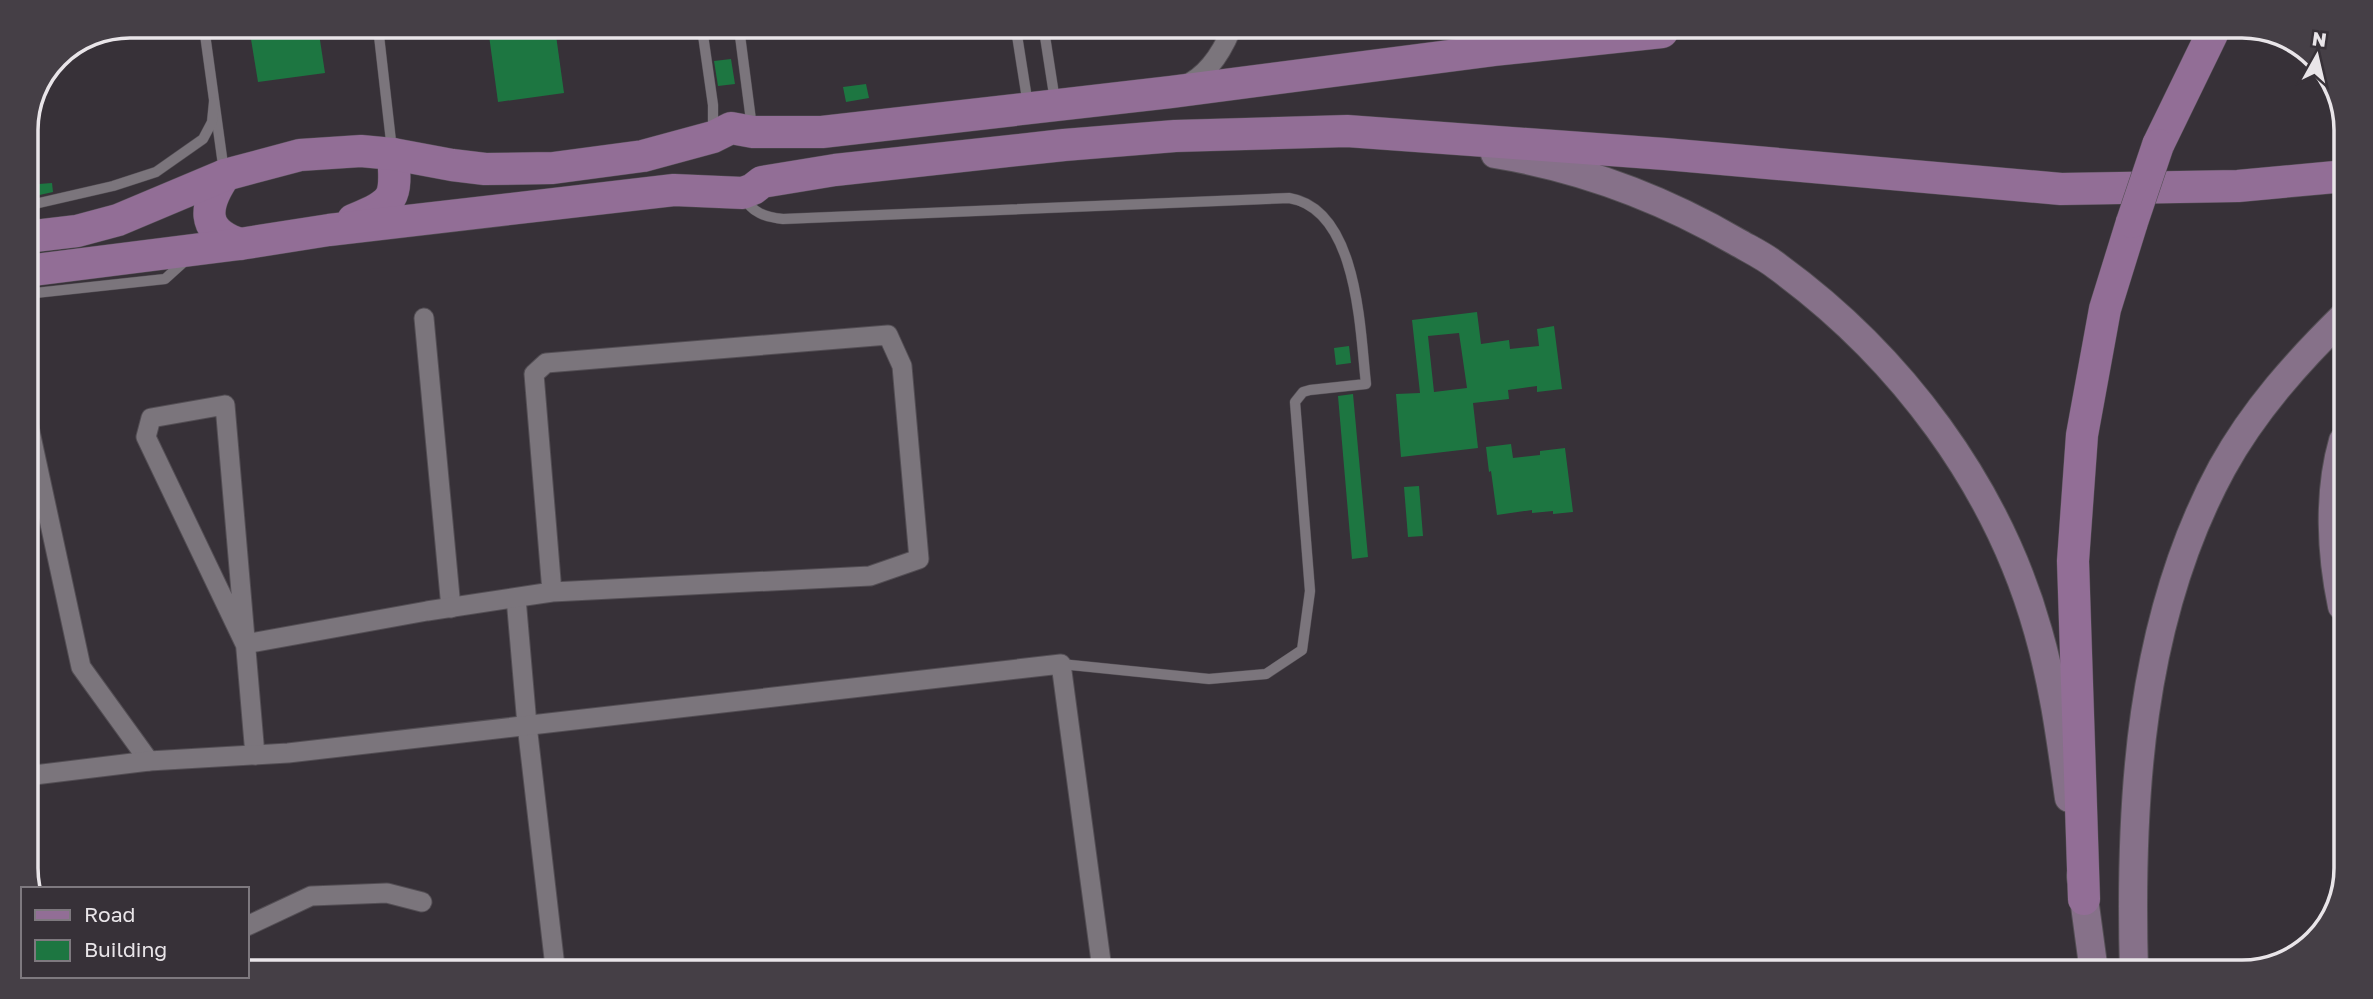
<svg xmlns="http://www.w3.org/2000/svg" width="2373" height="999" font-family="'Golos Text',sans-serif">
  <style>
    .building { fill: #1d7641; fill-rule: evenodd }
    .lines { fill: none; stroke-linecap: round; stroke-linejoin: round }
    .lane-casing { stroke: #534e54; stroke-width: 11 }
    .street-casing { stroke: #534e54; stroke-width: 21 }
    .secondary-casing { stroke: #534e54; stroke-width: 30 }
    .primary-casing { stroke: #534e54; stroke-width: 33 }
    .lane { stroke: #7b757c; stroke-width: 10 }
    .street { stroke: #7b757c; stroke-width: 19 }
    .secondary { stroke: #867189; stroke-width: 28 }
    .primary { stroke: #926e96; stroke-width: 32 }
    .primary-bridge-casing { stroke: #534e54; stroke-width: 33; stroke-linecap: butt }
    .primary-bridge { stroke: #926e96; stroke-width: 32 }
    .rim { fill: none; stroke: #e9e5e9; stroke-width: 3.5 }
  </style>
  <rect width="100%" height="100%" fill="#373138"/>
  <g class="building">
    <path d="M249 27H318L325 73 258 82Z"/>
    <path d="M488 28H555L564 93 498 102Z"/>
    <path d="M731 59 735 84 718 86 714 61Z"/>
    <path d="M866 84 869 98 846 102 843 87Z"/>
    <path d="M52 183 53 192 26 198V185Z"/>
    <path d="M1477 312 1481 344 1509 340 1510 349 1539 346 1537 329 1554 326 1562 389 1537 392V386L1508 390 1509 399 1473 403 1478 448 1401 457 1396 394 1420 393 1412 320ZM1459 333 1467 388 1434 392 1428 336Z"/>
    <path d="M1349 346 1351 363 1336 365 1334 348Z"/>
    <path d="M1353 394 1368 557 1352 559 1338 396Z"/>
    <path d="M1511 444 1513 458 1540 455V451L1565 448 1573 512 1553 514V511L1532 513V510L1497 515 1491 471 1489 472 1486 447Z"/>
    <path d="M1419 486 1423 536 1408 537 1404 487Z"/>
  </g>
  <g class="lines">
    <defs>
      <g id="lane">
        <path d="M204 27 224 172"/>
        <path d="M378 27 392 150"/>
        <path d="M702 28 713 105V132"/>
        <path d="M739 28 752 128"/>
        <path d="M1016 29 1028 105"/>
        <path d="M1044 30 1055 101"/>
        <path d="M744 196C751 213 766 217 783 219L1289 198C1358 209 1360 330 1366 384L1310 390 1303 392 1295 402 1310 591 1302 650 1266 674 1209 679 1061 664"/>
        <path d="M26 206 113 186 156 172 203 139 212 122 214 102"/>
        <path d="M26 294 165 279 186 260"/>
      </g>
      <g id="street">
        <path d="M1183 86C1207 76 1221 54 1231 30"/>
        <path d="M424 318 451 608"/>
        <path d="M26 413 81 667 149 761"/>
        <path d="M516 598 527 725 555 967"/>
        <path d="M255 755C245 638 235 521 225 405L151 418 146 437 245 644 427 611 552 592 870 576 919 559 902 366 888 335 546 363 534 374 552 592"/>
        <path d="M26 776 149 761 288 753 1061 664 1102 969"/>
        <path d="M247 926 311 896 387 893 422 902"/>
      </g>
      <g id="secondary">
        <path d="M1495 154C1581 168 1663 199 1737 242 1751 250 1766 257 1778 267 1900 356 1997 485 2038 631 2054 686 2061 742 2069 798"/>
        <path d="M2342 606C2331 554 2328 493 2343 441"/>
        <path d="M2081 876 2094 972"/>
        <path d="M2134 972C2129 801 2139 621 2222 468 2254 410 2298 361 2345 315"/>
      </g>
      <g id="primary">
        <path d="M2158 145 2212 34"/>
        <path d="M225 175C204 206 200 231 240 244"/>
        <path d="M353 220C395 202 397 200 393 154"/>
        <path d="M26 237 77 231 118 220 225 175 300 155 361 151 393 154 452 165 485 169 553 168 643 156 713 137 731 128 753 132H822L1171 92 1495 50 1662 32"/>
        <path d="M26 271 240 244 329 230 674 190 743 193 753 189 762 182 835 170 1064 145 1175 136 1347 131 1665 154 2061 189 2238 186 2346 176"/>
        <path d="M2084 899 2073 561 2082 435 2105 309 2132 222"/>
      </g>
    </defs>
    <use href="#lane" class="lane-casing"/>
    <use href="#street" class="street-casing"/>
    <use href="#secondary" class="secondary-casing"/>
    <use href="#primary" class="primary-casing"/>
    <use href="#lane" class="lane"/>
    <use href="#street" class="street"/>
    <use href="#secondary" class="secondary"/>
    <use href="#primary" class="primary"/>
    <defs>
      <path id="primary-bridge" d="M2132 222 2158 145"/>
    </defs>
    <use href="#primary-bridge" class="primary-bridge-casing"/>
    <use href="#primary-bridge" class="primary-bridge"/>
  </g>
  <path d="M0 0H2373V999H0ZM130 38H2242A92 92 0 0 1 2334 130V868A92 92 0 0 1 2242 960H130A92 92 0 0 1 38 868V130A92 92 0 0 1 130 38Z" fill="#453f46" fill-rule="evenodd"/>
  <path class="rim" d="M130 38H2242A92 92 0 0 1 2334 130V868A92 92 0 0 1 2242 960H130A92 92 0 0 1 38 868V130A92 92 0 0 1 130 38Z"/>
  <rect x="21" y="887" width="228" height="91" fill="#373138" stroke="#7e797f" stroke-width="2"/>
  <rect x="35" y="910" width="35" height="10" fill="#926e96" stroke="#7e797f" stroke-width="2"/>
  <text x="84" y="922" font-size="21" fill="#e9e5e9">Road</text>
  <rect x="35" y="940" width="35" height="21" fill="#1d7641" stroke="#7e797f" stroke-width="2"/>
  <text x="84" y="957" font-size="21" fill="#e9e5e9">Building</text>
  <g transform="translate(2317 56) rotate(8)" stroke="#373138" stroke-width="5" paint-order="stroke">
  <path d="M0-5L12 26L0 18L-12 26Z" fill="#e9e5e9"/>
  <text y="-10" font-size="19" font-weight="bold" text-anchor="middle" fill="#e9e5e9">N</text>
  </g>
</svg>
